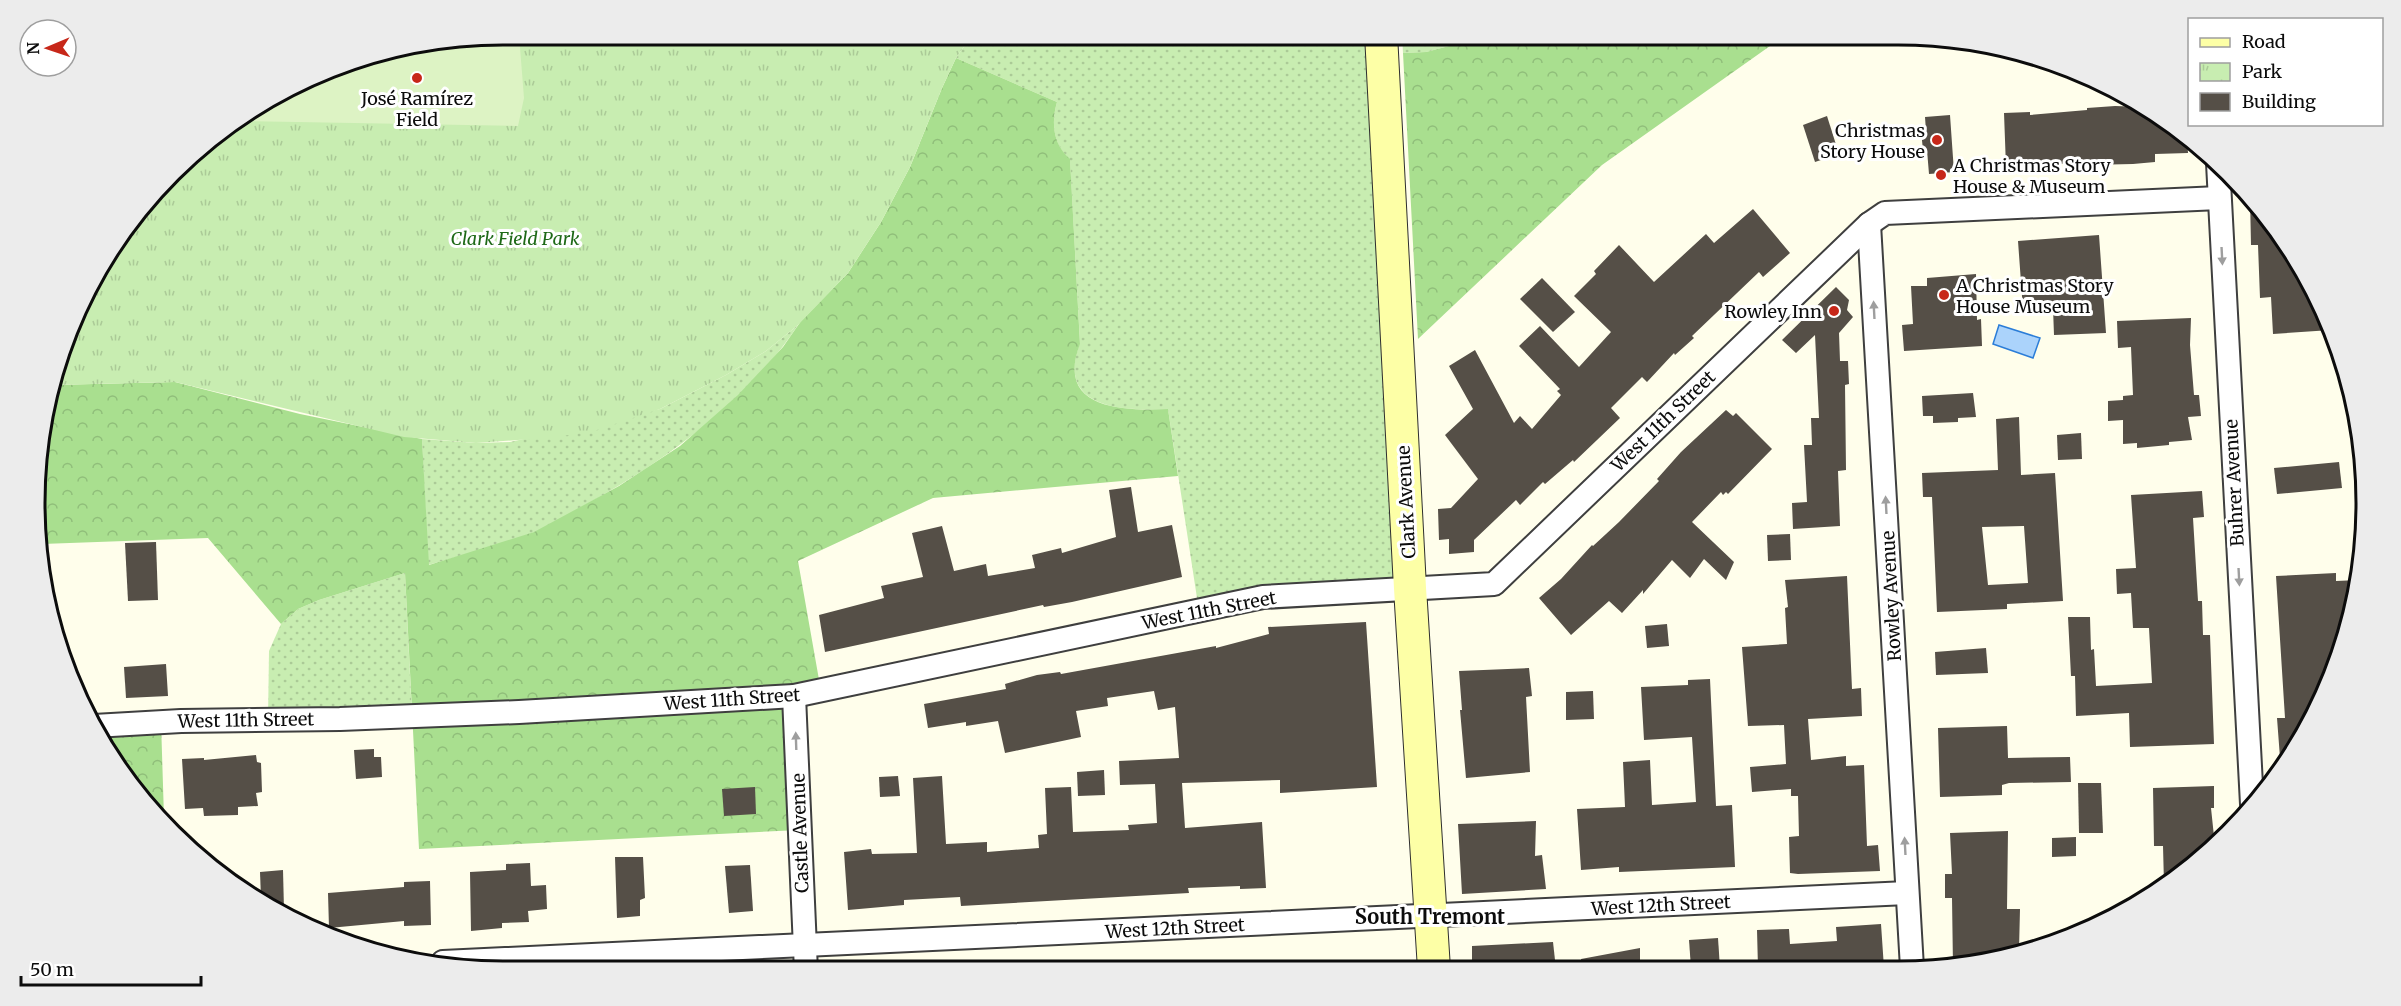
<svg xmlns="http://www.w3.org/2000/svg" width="2401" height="1006" font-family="Merriweather,serif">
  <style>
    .grass { fill: url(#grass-dots) }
    .forest { fill: url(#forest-crowns) }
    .park { fill: url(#park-tufts) }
    .pitch { fill: #ddf3c4 }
    .water { fill: #abd3fb; stroke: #2b7dd8; stroke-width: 1.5 }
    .building { fill: #554f47; fill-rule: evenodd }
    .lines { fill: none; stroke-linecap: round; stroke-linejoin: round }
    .street-casing { stroke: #3f3f3f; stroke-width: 26 }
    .secondary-casing { stroke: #2e2e2e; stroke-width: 34 }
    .street { stroke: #fff; stroke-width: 22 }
    .secondary { stroke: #fdffa6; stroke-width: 32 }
    .oneway { fill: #9e9e9e }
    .poi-dot { fill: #c72719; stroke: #fff; stroke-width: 2 }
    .labels { text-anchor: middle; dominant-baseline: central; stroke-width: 6; stroke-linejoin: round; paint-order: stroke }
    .poi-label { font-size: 18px; fill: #0c0c0c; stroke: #fff; text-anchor: end }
    .park-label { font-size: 18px; font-style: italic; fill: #1e6917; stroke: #fff }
    .street-label { font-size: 18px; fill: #0c0c0c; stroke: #fff }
    .neighbourhood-label { font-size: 20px; font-weight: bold; fill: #0c0c0c; stroke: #fff }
    .rim { fill: none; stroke: #0c0c0c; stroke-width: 3 }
  </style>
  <defs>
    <pattern id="grass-dots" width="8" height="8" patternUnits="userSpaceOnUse" patternTransform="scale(1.5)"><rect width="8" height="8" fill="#c8edb1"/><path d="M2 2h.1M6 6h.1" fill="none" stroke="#abca97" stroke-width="1.8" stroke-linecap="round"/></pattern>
    <pattern id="forest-crowns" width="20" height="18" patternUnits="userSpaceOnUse" patternTransform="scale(1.5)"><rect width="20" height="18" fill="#a9df8f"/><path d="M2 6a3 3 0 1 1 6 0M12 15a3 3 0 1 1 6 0" fill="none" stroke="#90be7a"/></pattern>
    <pattern id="park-tufts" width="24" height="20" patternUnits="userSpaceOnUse" patternTransform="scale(1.5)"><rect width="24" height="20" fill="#c8edb1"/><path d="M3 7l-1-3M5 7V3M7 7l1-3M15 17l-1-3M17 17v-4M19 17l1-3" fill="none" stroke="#abca97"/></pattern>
  </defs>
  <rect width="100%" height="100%" fill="#fffeeb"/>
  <g class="grass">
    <path d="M972 35H1381L1410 588 1199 611 1168 409C1122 411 1055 409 1080 343L1070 160C1053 144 1051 123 1057 102L956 58Z"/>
    <path d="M1402 35H1491L1426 52 1403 53Z"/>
    <path d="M798 325C748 401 664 462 585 505 568 514 550 526 532 533 498 545 463 555 428 565L422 439 476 443 510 442 660 409 726 375 766 351Z"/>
    <path d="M405 573 412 716 268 720 269 651 281 624 298 609 319 600Z"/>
  </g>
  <g class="forest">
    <path d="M1491 35H1800L1770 46 1602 165 1418 339 1403 53 1426 52Z"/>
    <path d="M1854 35H1898L1946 42 1894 45Z"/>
    <path d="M956 58 1057 102C1051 123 1053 144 1070 159L1080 344C1055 409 1122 411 1168 409L1178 476 933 498 798 561 821 691 794 697 799 830 419 849 405 573 319 600 298 609 281 624 208 538 42 544 39 442 52 385 175 382 300 414 422 439 429 565 534 532 619 486 680 446 738 395 783 347 801 321 848 273 881 222 910 167 942 88Z"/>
    <path d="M161 722 164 817 113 763 94 726Z"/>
  </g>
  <path class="park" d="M503 34 972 35 956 58 942 88 910 167 881 222 848 273 798 325 766 351 726 375 660 409 597 430 557 437 476 443 404 437 175 382 52 385 59 353 97 269 194 151 268 97 352 59Z"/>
  <path class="pitch" d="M503 35H519L524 98 518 126 236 121 268 97 352 59Z"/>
  <path class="water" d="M1999 325 2040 338 2033 358 1993 344Z"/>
  <g class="building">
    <path d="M2115 106 2145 107 2187 136 2188 153 2155 154V162L2133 164 2088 165V162L2006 167 2004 113 2030 112V115L2087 110V108Z"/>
    <path d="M1950 115 1954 172 1929 174 1927 150H1923L1921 131H1926L1925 117Z"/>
    <path d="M1827 116 1839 154 1815 162 1803 125Z"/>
    <path d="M2250 197 2269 218 2318 295 2331 330 2273 334 2271 297 2260 298 2258 245H2251Z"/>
    <path d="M1753 209 1790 253 1763 277 1759 272 1692 336 1694 338 1675 355 1674 353 1647 382 1642 377 1611 408 1620 418 1574 462 1573 460 1545 484 1543 482 1520 505 1516 500 1474 540V552L1449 554V539L1439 540 1438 509 1451 508 1478 479 1445 435 1473 409 1449 366 1475 350 1514 423 1520 416 1532 429 1561 395 1557 391 1560 389 1519 346 1540 326 1579 367 1611 332 1574 296 1596 274 1594 271 1619 245 1654 282 1706 234 1714 243Z"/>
    <path d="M2099 235 2106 333 2054 335 2053 308 2023 310 2018 241Z"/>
    <path d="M1976 274 1977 320 1981 319 1982 346 1904 351 1902 325 1913 324 1911 286H1927V278Z"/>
    <path d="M1542 278 1575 312 1553 332 1520 299Z"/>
    <path d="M1836 287 1849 300 1847 310 1853 317 1839 333 1840 361H1848L1849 384 1845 385 1846 470 1838 471 1840 526 1793 529 1792 503 1807 502 1804 445H1812L1811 418H1819L1815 335 1796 353 1782 340Z"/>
    <path d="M2191 318 2190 345 2194 395H2199L2201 416 2188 417 2192 440 2169 442V445L2137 448V443L2123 444V420L2108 421V401L2123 400V396L2133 395 2131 347 2118 348 2117 321Z"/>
    <path d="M1973 393 1976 417 1958 418V422L1933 423V416H1923L1922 396Z"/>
    <path d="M1726 410 1733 416 1736 413 1772 449 1728 494 1726 492 1723 495 1721 492 1692 522 1734 562 1726 580 1704 559 1690 578 1672 560 1643 594V590L1622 613 1609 601 1571 635 1539 598 1561 579 1592 545 1593 546 1619 522 1659 481 1657 479 1681 452Z"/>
    <path d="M2019 417 2021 475 2055 473 2063 601 2007 604V609L1937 612 1932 497H1923L1922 473 1998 470 1996 419ZM2024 526 2028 583 1988 585 1982 527Z"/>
    <path d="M2081 433 2082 459 2058 460 2057 435Z"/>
    <path d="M2339 462 2342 488 2277 494 2274 468Z"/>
    <path d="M1131 487 1138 532 1172 525 1182 577 1072 602 1044 607 1043 605 825 652 819 615 884 598 881 586 923 577 912 533 942 526 954 571 986 564 988 576 1035 568 1032 555 1061 548 1062 553 1116 537 1109 490Z"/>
    <path d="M2202 491 2204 517 2193 518 2198 601H2202L2203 635H2210L2214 744 2130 747 2129 713 2076 716 2075 676H2071L2068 617H2090L2091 650 2094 649 2096 686 2152 683 2149 628H2133L2131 593 2117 594 2116 569 2136 568 2131 495Z"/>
    <path d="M1790 534 1791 560 1768 561 1767 535Z"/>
    <path d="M156 542 158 600 128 601 125 543Z"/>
    <path d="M2336 573V581L2359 580 2342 653 2288 763 2281 771 2277 718H2285L2276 576Z"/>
    <path d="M1847 576 1852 689 1861 688 1862 716 1808 719 1811 760 1846 756V766L1864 765 1867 846 1878 845 1880 871 1798 874 1790 873 1789 837 1799 836 1798 796H1791V789L1752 792 1750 767 1786 764 1784 725 1748 726 1742 647 1787 644 1785 608 1788 607 1785 580Z"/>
    <path d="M1366 622 1377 787 1280 793V780L1182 783 1185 828 1262 822 1266 888 1240 889V886L1188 888 1189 893 961 906 960 897 904 900V905L848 910 844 852 871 849 872 854 917 853 913 778 942 776 946 844 987 842V852L1039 848 1038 835 1047 834 1045 788 1071 787 1073 832 1129 830 1128 825 1157 823 1155 784 1120 785 1119 761 1179 758 1175 707 1158 710 1154 691 1107 698 1108 706 1076 711 1081 737 1005 753 998 721 966 726V722L928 728 924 704 1006 689 1005 684 1037 675 1060 672 1061 674 1216 646V648L1269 634 1268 627Z"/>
    <path d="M1667 624 1669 646 1647 648 1645 626Z"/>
    <path d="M1986 648 1988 673 1936 675 1935 652Z"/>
    <path d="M166 664 168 696 126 698 124 667Z"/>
    <path d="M1529 668 1532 696 1526 697 1530 772 1466 778 1460 710H1462L1459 671Z"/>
    <path d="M1710 679 1716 806 1732 805 1735 867 1619 872V867L1581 870 1577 809 1625 807 1623 762 1650 760 1652 805 1696 802 1692 737 1644 740 1641 687 1688 685V680Z"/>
    <path d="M1593 691 1594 719 1566 720V692Z"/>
    <path d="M2007 726 2008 758 2070 757 2071 782 2009 783 2002 785V795L1940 797 1938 728Z"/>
    <path d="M374 749V757H381L382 777 356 779 354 750Z"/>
    <path d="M256 755 257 762 261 763 262 792 256 793 258 806 238 807V815L204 816 203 808 185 809 182 759 204 758V760Z"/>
    <path d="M1104 770 1105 795 1078 796 1077 772Z"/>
    <path d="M898 776 900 796 880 797 879 777Z"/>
    <path d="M2078 783H2101L2103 833H2079Z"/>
    <path d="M2214 786V808H2211L2215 846 2207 855 2164 884 2163 846H2154L2153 788Z"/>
    <path d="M755 787 756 814 724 816 722 789Z"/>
    <path d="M1536 821 1535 856 1542 855 1546 889 1462 894 1458 824Z"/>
    <path d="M2008 831 2007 909H2020L2019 950 1959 967H1953L1952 898H1945V874H1952L1950 833Z"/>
    <path d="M2076 837V856L2052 857V838Z"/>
    <path d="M615 857H643L645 898 640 900V916L617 918Z"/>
    <path d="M530 863 531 886 546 885 547 909 528 911 529 922 502 923V928L471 931 470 872 506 870V864Z"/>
    <path d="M750 865 753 911 729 913 725 866Z"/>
    <path d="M283 870 284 910 261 898 260 872Z"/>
    <path d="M430 881 431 925 404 926V921L329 928 328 893 404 887V882Z"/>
    <path d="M1881 924 1884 968H1758L1757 930 1789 929 1790 944 1837 941 1836 927Z"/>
    <path d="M1718 938 1720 968H1691L1689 940Z"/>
    <path d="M1553 942 1556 969H1472V946Z"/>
    <path d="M1640 948V968H1582L1581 959Z"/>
  </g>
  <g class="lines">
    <defs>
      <g id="street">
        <path d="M2218 163 2252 804"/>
        <path d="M1869 224 1912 968"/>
        <path d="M794 696 806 971"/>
        <path d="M94 726 181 721 340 719 519 712 794 696 1263 597 1494 584 1869 224 1885 213 2219 198"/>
        <path d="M443 962 1907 893"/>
      </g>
      <path id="secondary" d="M1381 34 1410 588 1434 969"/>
    </defs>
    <use href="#street" class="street-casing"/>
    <use href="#secondary" class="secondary-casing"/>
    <use href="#street" class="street"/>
    <use href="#secondary" class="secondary"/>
  </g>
  <defs><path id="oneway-solid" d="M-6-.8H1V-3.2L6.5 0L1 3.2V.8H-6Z" transform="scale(1.5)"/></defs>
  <g class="oneway">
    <use href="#oneway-solid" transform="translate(2222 256) rotate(87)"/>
    <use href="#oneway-solid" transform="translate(1874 310) rotate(-93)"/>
    <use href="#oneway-solid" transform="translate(1886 505) rotate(-93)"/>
    <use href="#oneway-solid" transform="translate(2239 577) rotate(87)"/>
    <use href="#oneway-solid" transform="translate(796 741) rotate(-92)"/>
    <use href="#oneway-solid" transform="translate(1905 846) rotate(-93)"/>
  </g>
  <g class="poi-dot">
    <circle cx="417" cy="78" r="6"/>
    <circle cx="1937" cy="140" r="6"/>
    <circle cx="1941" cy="175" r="6"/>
    <circle cx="1944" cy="295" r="6"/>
    <circle cx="1834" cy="311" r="6"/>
  </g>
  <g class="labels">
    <g class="poi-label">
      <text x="417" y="98" text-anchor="middle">José Ramírez<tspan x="417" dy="21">Field</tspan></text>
      <text x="1925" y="130">Christmas<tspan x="1925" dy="21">Story House</tspan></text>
      <text x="1953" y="165" text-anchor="start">A Christmas Story<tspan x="1953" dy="21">House &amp; Museum</tspan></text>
      <text x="1956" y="285" text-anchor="start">A Christmas Story<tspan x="1956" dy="21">House Museum</tspan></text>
      <text x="1822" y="311">Rowley Inn</text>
    </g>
    <g class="park-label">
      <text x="515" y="238">Clark Field Park</text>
    </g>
    <g class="street-label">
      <text transform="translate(1663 421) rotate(-44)">West 11th Street</text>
      <text transform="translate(2234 483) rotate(-93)">Buhrer Avenue</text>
      <text transform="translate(1406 502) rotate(-93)">Clark Avenue</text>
      <text transform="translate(1891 596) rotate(-93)">Rowley Avenue</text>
      <text transform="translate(1209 610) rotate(-11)">West 11th Street</text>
      <text transform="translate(732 699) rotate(-4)">West 11th Street</text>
      <text transform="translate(246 720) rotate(-1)">West 11th Street</text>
      <text transform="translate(800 833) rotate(-92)">Castle Avenue</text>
      <text transform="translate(1661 905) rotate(-3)">West 12th Street</text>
      <text transform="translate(1175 928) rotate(-3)">West 12th Street</text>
    </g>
    <g class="neighbourhood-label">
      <text x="1430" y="916">South Tremont</text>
    </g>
  </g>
  <path d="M0 0H2401V1006H0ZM503 45H1898A458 458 0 0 1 2356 503V503A458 458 0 0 1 1898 961H503A458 458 0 0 1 45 503V503A458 458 0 0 1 503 45Z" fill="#ececec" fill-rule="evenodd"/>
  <path class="rim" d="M503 45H1898A458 458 0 0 1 2356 503V503A458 458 0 0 1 1898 961H503A458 458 0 0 1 45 503V503A458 458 0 0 1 503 45Z"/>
  <rect x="2188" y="18" width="195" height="108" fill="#ffffff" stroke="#9e9e9e" stroke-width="1.5"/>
  <rect x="2200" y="38" width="30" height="9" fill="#fdffa6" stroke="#9e9e9e" stroke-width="1.5"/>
  <text x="2242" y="48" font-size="18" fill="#0c0c0c">Road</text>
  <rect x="2200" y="63" width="30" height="18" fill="url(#park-tufts)" stroke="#9e9e9e" stroke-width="1.5"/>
  <text x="2242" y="78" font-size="18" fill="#0c0c0c">Park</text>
  <rect x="2200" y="93" width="30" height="18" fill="#554f47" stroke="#9e9e9e" stroke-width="1.5"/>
  <text x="2242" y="108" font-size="18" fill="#0c0c0c">Building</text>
  <g transform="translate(48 48) rotate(268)"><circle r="28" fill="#ffffff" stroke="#9e9e9e" stroke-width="1.5"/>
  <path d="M0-4.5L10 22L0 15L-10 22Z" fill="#c72719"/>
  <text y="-9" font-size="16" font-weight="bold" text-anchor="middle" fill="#0c0c0c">N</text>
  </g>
  <path d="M21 976v9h180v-9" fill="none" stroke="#0c0c0c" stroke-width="3"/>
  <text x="30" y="976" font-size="18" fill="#0c0c0c" stroke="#ffffff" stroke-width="4.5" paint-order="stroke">50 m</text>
</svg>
